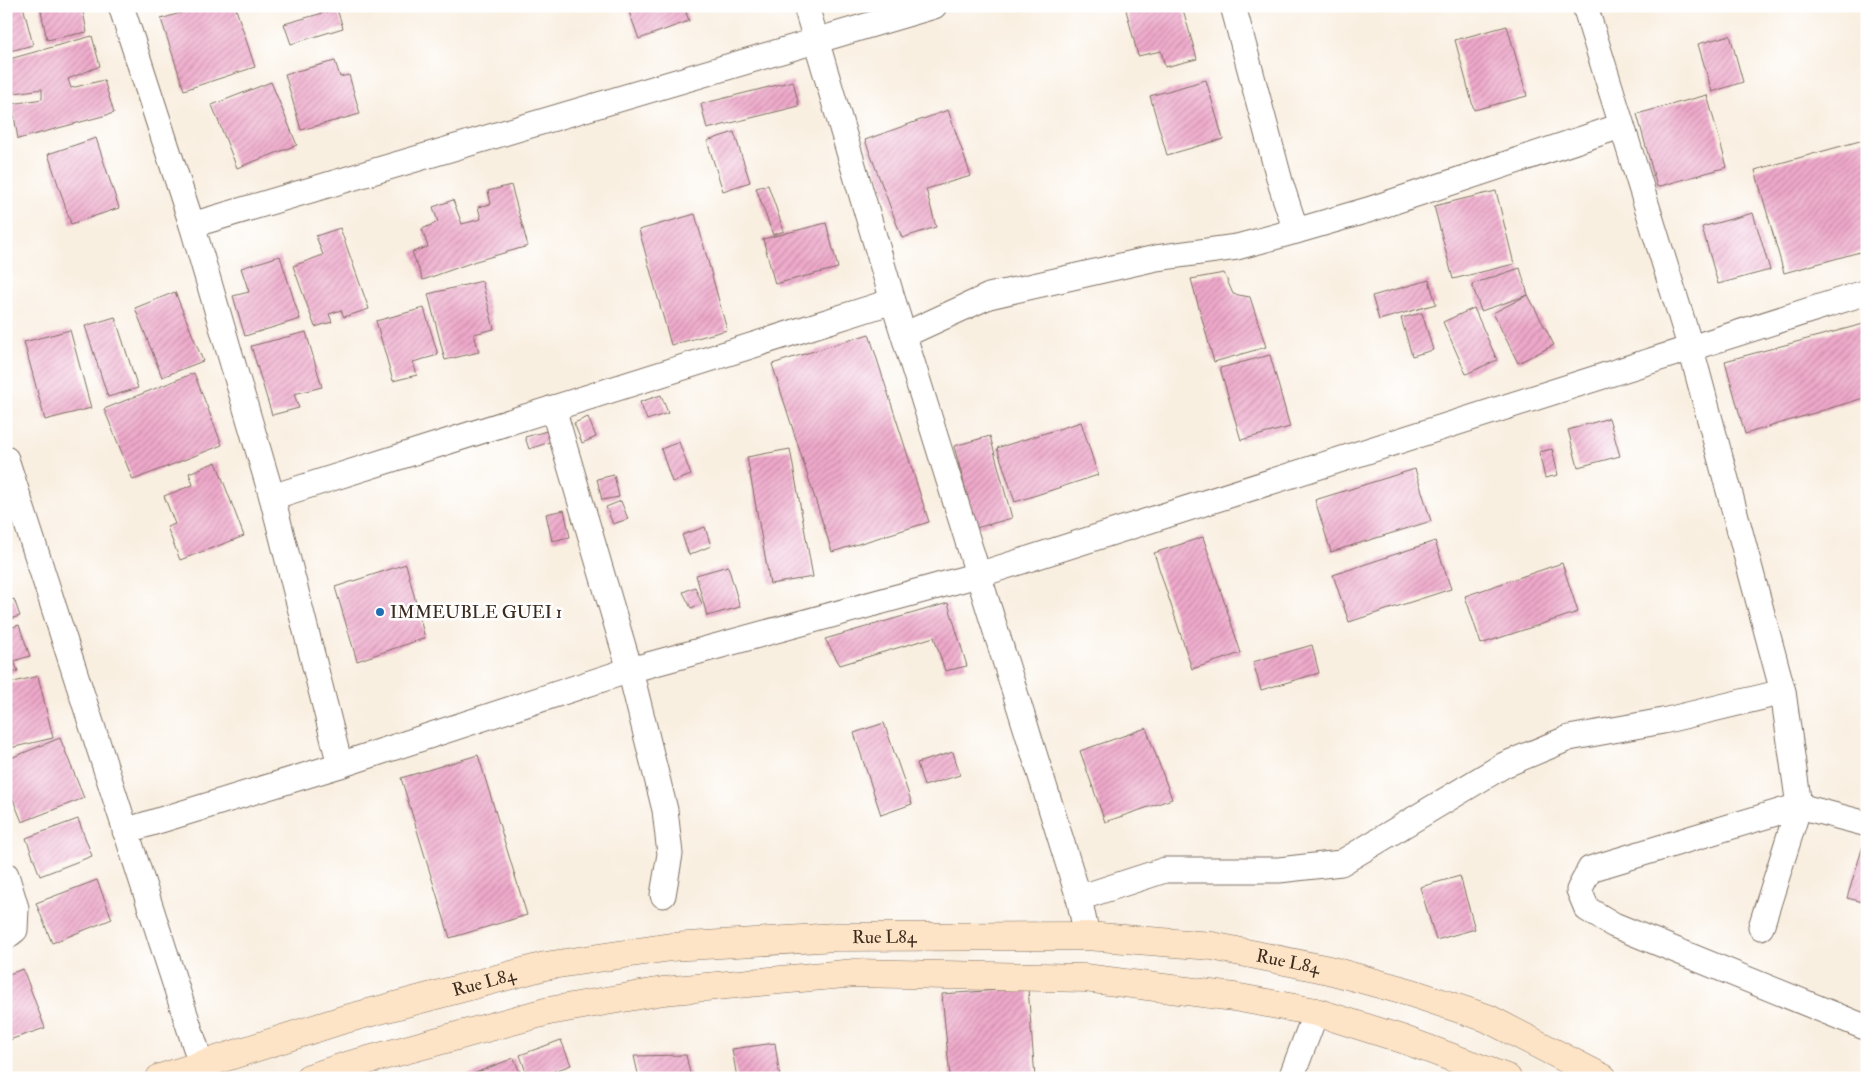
<svg xmlns="http://www.w3.org/2000/svg" width="1873" height="1084" font-family="'IM FELL Double Pica',serif">
  <style>
    .building { fill: url(#building-hatch) }
    .lines { fill: none; stroke-linecap: round; stroke-linejoin: round }
    .street-casing { stroke: #7e6f62; stroke-width: 27 }
    .secondary-casing { stroke: #7e6f62; stroke-width: 29 }
    .street { stroke: #fff; stroke-width: 25 }
    .secondary { stroke: #fee4c6; stroke-width: 28 }
    .poi-dot { fill: #1f6fb2; stroke: #fff; stroke-width: 2 }
    .labels { text-anchor: middle; dominant-baseline: central; stroke-width: 5; stroke-linejoin: round; paint-order: stroke }
    .poi-label { font-size: 18px; fill: #3b2a1e; stroke: #fff; text-anchor: start }
    .street-label { font-size: 18px; fill: #3b2a1e; stroke: #fff }
  </style>
  <defs>
    <pattern id="building-hatch" width="6" height="6" patternUnits="userSpaceOnUse" patternTransform="scale(1.25)"><rect width="6" height="6" fill="#efa9cb"/><path d="M-1 1l2-2M0 6l6-6M5 7l2-2" fill="none" stroke="#c38aa4"/></pattern>
  </defs>
  <rect width="100%" height="100%" fill="#fff"/>
  <filter id="ink" filterUnits="userSpaceOnUse"><feTurbulence type="fractalNoise" baseFrequency=".02" numOctaves="2"/><feDisplacementMap in="SourceGraphic" scale="10" xChannelSelector="R" yChannelSelector="G"/><feConvolveMatrix kernelMatrix="1 2 1 2 8 2 1 2 1" color-interpolation-filters="sRGB"/></filter>
  <filter id="wash" filterUnits="userSpaceOnUse"><feTurbulence type="fractalNoise" baseFrequency=".0096" numOctaves="4" result="noise"/><feDisplacementMap in="SourceGraphic" scale="20" xChannelSelector="R" yChannelSelector="G"/><feGaussianBlur stdDeviation="1.12" result="paint"/><feColorMatrix in="noise" values="0 0 0 0 0 0 0 0 0 0 0 0 0 0 0 0 0 1.4 0 .05"/><feComposite in="paint" operator="in"/></filter>
  <g filter="url(#wash)">
    <rect width="100%" height="100%" fill="#f9efe1"/>
    <g id="blocks">
      <g class="building">
        <path d="M6 6H23L33 45 6 52Z"/>
        <path d="M40 6H82L87 32 47 40Z"/>
        <path d="M202 6H235L255 67 184 90 161 19Z"/>
        <path d="M627 6H684L689 21 639 39Z"/>
        <path d="M1132 6H1182L1197 59 1165 67 1161 51 1138 56 1126 10Z"/>
        <path d="M337 9 343 28 291 44 284 24Z"/>
        <path d="M1507 26 1527 96 1474 110 1455 40Z"/>
        <path d="M1730 35 1743 82 1712 92 1698 44Z"/>
        <path d="M92 36 100 66 68 79 71 88 104 80 114 113 18 139 12 104 42 99V89L8 94 6 60Z"/>
        <path d="M335 61 340 77 349 75 360 114 301 130 285 74Z"/>
        <path d="M1206 80 1223 139 1167 155 1150 96Z"/>
        <path d="M793 81 799 106 707 129 701 104Z"/>
        <path d="M271 82 297 145 237 168 212 105Z"/>
        <path d="M1707 95 1727 167 1657 187 1637 114Z"/>
        <path d="M948 110 971 176 926 189 936 227 902 238 865 140Z"/>
        <path d="M734 132 750 182 723 191 707 141Z"/>
        <path d="M96 138 119 208 71 224 48 154Z"/>
        <path d="M1867 139V250L1784 273 1755 170Z"/>
        <path d="M511 185 528 246 476 261 423 280 412 252 428 247 422 229 438 222 433 207 453 200 462 224 481 219 478 207 491 204 488 191Z"/>
        <path d="M768 185 784 231 773 235 756 188Z"/>
        <path d="M1496 191 1514 264 1453 279 1434 206Z"/>
        <path d="M1753 213 1770 270 1718 284 1702 227Z"/>
        <path d="M695 214 727 330 671 345 639 230Z"/>
        <path d="M826 223 838 268 775 284 763 239Z"/>
        <path d="M340 228 369 309 344 317 341 310 329 314 332 322 315 327 293 266 323 255 316 236Z"/>
        <path d="M280 256 300 319 245 336 233 296 249 292 241 268Z"/>
        <path d="M1520 268 1528 295 1481 311 1472 284Z"/>
        <path d="M1224 273 1233 294 1250 297 1266 347 1214 362 1191 279Z"/>
        <path d="M1429 280 1436 304 1379 320 1372 296Z"/>
        <path d="M482 281 494 329 474 334 479 352 445 360 428 294Z"/>
        <path d="M175 292 203 361 162 377 135 308Z"/>
        <path d="M1528 295 1554 345 1518 363 1493 313Z"/>
        <path d="M424 308 438 355 413 362 417 375 393 381 376 321Z"/>
        <path d="M1474 308 1497 360 1466 374 1443 322Z"/>
        <path d="M1422 313 1433 350 1412 356 1401 318Z"/>
        <path d="M115 317 138 388 108 397 85 326Z"/>
        <path d="M1867 323V397L1745 434 1725 361Z"/>
        <path d="M70 330 91 408 45 420 24 342Z"/>
        <path d="M306 332 322 387 294 394 299 408 272 415 251 346Z"/>
        <path d="M869 334 929 522 832 552 772 364Z"/>
        <path d="M1270 355 1290 427 1241 440 1220 368Z"/>
        <path d="M194 373 222 445 133 480 104 409Z"/>
        <path d="M661 395 668 413 647 420 640 402Z"/>
        <path d="M588 417 596 437 582 443 574 423Z"/>
        <path d="M1609 418 1620 456 1578 467 1568 430Z"/>
        <path d="M1081 422 1098 475 1015 502 997 448Z"/>
        <path d="M547 431 550 442 529 449 525 437Z"/>
        <path d="M990 436 1012 518 976 528 954 446Z"/>
        <path d="M679 442 691 475 672 482 661 449Z"/>
        <path d="M790 449 813 577 770 584 747 457Z"/>
        <path d="M1552 449 1558 475 1545 478 1539 452Z"/>
        <path d="M216 462 244 536 180 560 167 527 175 524 164 496 193 485 189 473Z"/>
        <path d="M1415 469 1431 521 1331 552 1315 500Z"/>
        <path d="M614 475 619 497 602 500 597 479Z"/>
        <path d="M621 501 628 519 613 524 606 507Z"/>
        <path d="M564 510 570 537 552 541 546 514Z"/>
        <path d="M705 527 711 546 689 555 682 535Z"/>
        <path d="M1203 537 1241 653 1192 669 1154 553Z"/>
        <path d="M1435 541 1451 589 1349 622 1333 575Z"/>
        <path d="M1562 563 1578 612 1481 644 1465 596Z"/>
        <path d="M406 564 425 638 357 661 335 587Z"/>
        <path d="M728 566 740 607 707 616 696 575Z"/>
        <path d="M695 587 702 604 691 608 683 592Z"/>
        <path d="M14 599 20 616 6 620V602Z"/>
        <path d="M948 603 967 666 945 671 934 637 840 665 825 639Z"/>
        <path d="M19 625 30 656 14 661 18 671 6 675V629Z"/>
        <path d="M1312 645 1319 673 1261 690 1253 662Z"/>
        <path d="M38 676 53 738 6 749V684Z"/>
        <path d="M884 723 912 804 881 815 854 733Z"/>
        <path d="M1146 728 1172 799 1105 822 1080 751Z"/>
        <path d="M60 738 84 798 22 822 6 782V760Z"/>
        <path d="M953 752 960 775 924 786 917 763Z"/>
        <path d="M478 755 527 915 450 938 401 778Z"/>
        <path d="M78 819 92 856 40 876 26 838Z"/>
        <path d="M1863 846 1867 847V903L1847 898Z"/>
        <path d="M1460 876 1475 929 1436 940 1420 887Z"/>
        <path d="M97 880 112 919 52 943 36 903Z"/>
        <path d="M23 969 45 1028 6 1041V975Z"/>
        <path d="M1028 988 1035 1078H950L942 994Z"/>
        <path d="M561 1040 571 1065 536 1078H528L520 1055Z"/>
        <path d="M775 1043 780 1078H737L732 1049Z"/>
        <path d="M686 1055 691 1078H639L634 1056Z"/>
        <path d="M514 1058 522 1078H462Z"/>
      </g>
    </g>
  </g>
  <g filter="url(#ink)">
    <use href="#blocks" fill-opacity="0" stroke="#7e6f62" stroke-width="1"/>
    <g class="lines">
      <defs>
        <g id="street">
          <path d="M121 6 192 225 272 497 340 765"/>
          <path d="M806 6 893 301 1079 898 1087 936"/>
          <path d="M1233 6 1281 185 1296 231 1368 210 1621 126"/>
          <path d="M192 225 934 6"/>
          <path d="M904 335 989 296 1156 258 1237 247 1296 231"/>
          <path d="M553 408 630 670 665 810 670 854 663 895"/>
          <path d="M6 459 201 1064"/>
          <path d="M272 497 893 301"/>
          <path d="M1783 692 1799 806 1867 824"/>
          <path d="M125 831 340 765 630 670 978 575 1867 292"/>
          <path d="M6 875 16 908 15 930 6 937"/>
          <path d="M1079 898 1165 870H1279L1341 863 1504 765 1569 738 1663 721 1783 692 1691 349 1585 6"/>
          <path d="M1761 927 1799 806 1590 869 1579 890 1587 909 1614 925 1867 1028"/>
          <path d="M1291 1078 1316 1012"/>
        </g>
        <g id="secondary">
          <path id="s1" d="M160 1078 342 1020 545 966 671 947 836 937 1087 936 1212 946 1329 970 1412 993 1487 1018 1603 1078"/>
          <path d="M309 1078 346 1066 549 1011 663 991 855 973 1085 978 1234 997 1316 1012 1402 1039 1507 1078"/>
        </g>
      </defs>
      <use href="#street" class="street-casing"/>
      <use href="#secondary" class="secondary-casing"/>
      <use href="#street" class="street"/>
      <use href="#secondary" class="secondary"/>
    </g>
  </g>
  <circle class="poi-dot" cx="380" cy="612" r="5"/>
  <g class="labels">
    <g class="poi-label">
      <text x="390" y="612">IMMEUBLE GUEI 1</text>
    </g>
    <g class="street-label">
      <text stroke="none"><textPath href="#s1" startOffset="742">Rue L84</textPath></text>
      <text stroke="none"><textPath href="#s1" startOffset="1148">Rue L84</textPath></text>
      <text stroke="none"><textPath href="#s1" startOffset="338">Rue L84</textPath></text>
    </g>
  </g>
  <rect width="1873" height="1084" fill="none" stroke="#fff" stroke-width="25"/>
</svg>
